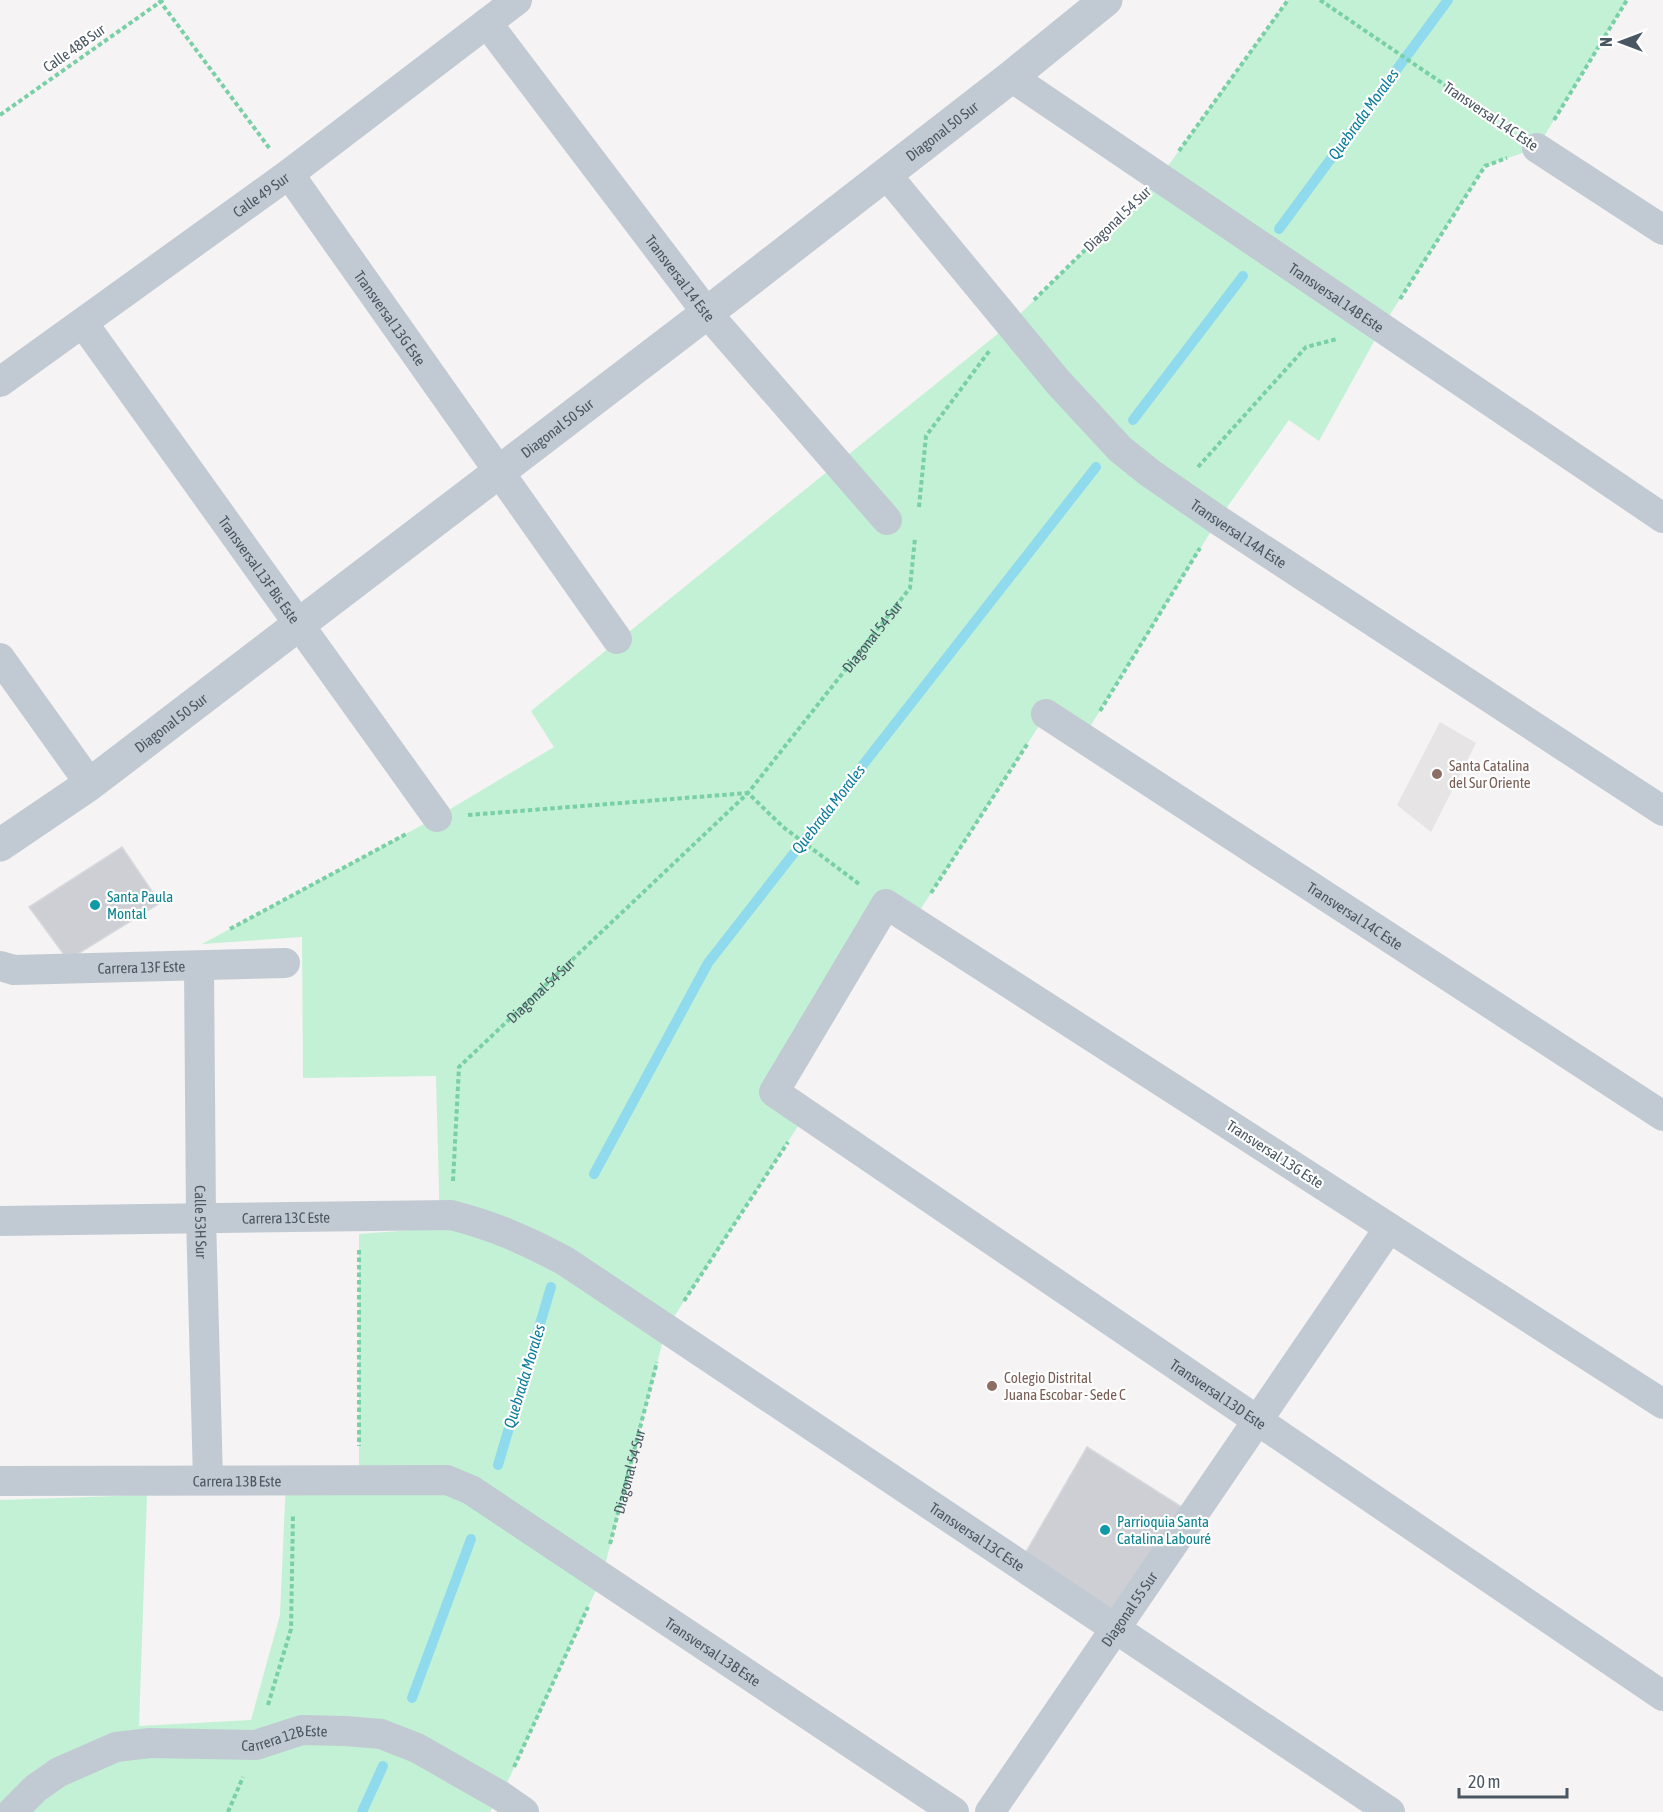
<svg xmlns="http://www.w3.org/2000/svg" width="1663" height="1812" font-family="'Asap Condensed',sans-serif">
  <style>
    .education { fill: #e6e4e5 }
    .green { fill: #c3f1d5 }
    .lines { fill: none; stroke-linecap: round; stroke-linejoin: round }
    .stream { stroke: #90daee; stroke-width: 10 }
    .building { fill: #cdcfd5; stroke: #d7d9de; stroke-width: 1.5 }
    .path { stroke: #7ad0a6; stroke-width: 4; stroke-dasharray: 4.5 3; stroke-linecap: butt }
    .minor { stroke: #c1cad2; stroke-width: 30 }
    .tertiary { stroke: #c1cad2; stroke-width: 33 }
    .education-dot { fill: #8d6e63; stroke: #fff; stroke-width: 2 }
    .culture-dot { fill: #0f9aa8; stroke: #fff; stroke-width: 2 }
    .labels { text-anchor: middle; dominant-baseline: central; stroke-width: 4.5; stroke-linejoin: round; paint-order: stroke }
    .street-label { font-size: 15px; fill: #4a5661; stroke: #fff }
    .education-label { font-size: 15px; fill: #785e54; stroke: #fff; text-anchor: start }
    .culture-label { font-size: 15px; fill: #0d838f; stroke: #fff; text-anchor: start }
    .water-label { font-size: 16px; font-style: italic; fill: #0c7c9b; stroke: #fff }
  </style>
  <rect width="100%" height="100%" fill="#f5f3f3"/>
  <path class="education" d="M1440 722 1476 743 1431 832 1397 805Z"/>
  <path class="green" d="M1288 0H1627L1537 148 1485 166 1382 327 1319 441 1289 420 1218 520 1083 738 1046 715 913 921 887 904 775 1092 806 1114 666 1329 602 1577 501 1796 490 1812H0V1500L147 1495 139 1726 251 1720 280 1615 286 1480H359V1234L440 1228 436 1076 303 1078 302 937 202 944 437 817 554 747 531 711 1010 324 1160 177Z"/>
  <g class="lines">
    <g class="stream">
      <path d="M1279 229 1448 0"/>
      <path d="M1133 420 1243 276"/>
      <path d="M594 1174 708 963 1096 467"/>
      <path d="M498 1465 551 1287"/>
      <path d="M412 1698 471 1539"/>
      <path d="M362 1812 383 1766"/>
    </g>
  </g>
  <g class="building">
    <path d="M122 847 160 903 68 960 29 907Z"/>
    <path d="M1087 1447 1185 1509 1117 1615 1026 1552Z"/>
  </g>
  <g class="lines">
    <g class="path">
      <path d="M159 0 270 149"/>
      <path d="M1320 0 1511 130"/>
      <path d="M0 115 163 0"/>
      <path d="M1554 120 1627 0"/>
      <path d="M1179 151 1288 0"/>
      <path d="M1400 299 1485 166 1507 158"/>
      <path d="M1034 300 1136 200"/>
      <path d="M1198 467 1306 347 1337 339"/>
      <path d="M919 507 926 436 990 350"/>
      <path d="M1100 711 1200 548"/>
      <path d="M468 815 748 793 783 827 859 884"/>
      <path d="M931 893 1028 743"/>
      <path d="M230 929 408 833"/>
      <path id="s1" d="M453 1181 459 1067 748 793 910 588 915 538"/>
      <path d="M359 1250V1446"/>
      <path d="M684 1301 788 1142"/>
      <path id="s2" d="M610 1544 657 1362"/>
      <path d="M268 1705 291 1629 293 1515"/>
      <path d="M514 1767 588 1607"/>
      <path d="M228 1812 243 1777"/>
    </g>
    <g class="minor">
      <path id="s3" d="M487 23 707 313 887 520"/>
      <path id="s4" d="M1011 77 1663 518"/>
      <path d="M1537 148 1663 230"/>
      <path id="s5" d="M289 174 617 639"/>
      <path id="s6" d="M886 174 1058 382 1120 449 1150 473 1218 520 1663 811"/>
      <path id="s7" d="M83 323 437 817"/>
      <path id="s8" d="M0 382 289 174 517 0"/>
      <path d="M0 658 90 784"/>
      <path id="s9" d="M1046 714 1663 1116"/>
      <path id="s10" d="M0 966 14 970 285 963"/>
      <path id="s11" d="M199 966 201 1217 208 1480"/>
      <path id="s12" d="M0 1221 451 1215C494 1226 526 1240 565 1261L1390 1812"/>
      <path id="s13" d="M1663 1404 886 904 774 1092 1663 1696"/>
      <path id="s14" d="M0 1481 447 1480 471 1490 954 1812"/>
      <path id="s15" d="M12 1812 36 1788 59 1772 116 1747 150 1743 256 1745 302 1730 345 1731 381 1734 417 1748 501 1796 524 1812"/>
      <path id="s16" d="M990 1812 1389 1228"/>
    </g>
    <path class="tertiary" id="s17" d="M0 845 90 784 707 313 1011 77 1106 0"/>
  </g>
  <g class="education-dot">
    <circle cx="1437" cy="774" r="6"/>
    <circle cx="992" cy="1386" r="6"/>
  </g>
  <g class="culture-dot">
    <circle cx="95" cy="905" r="6"/>
    <circle cx="1105" cy="1530" r="6"/>
  </g>
  <g class="labels">
    <g class="street-label">
      <text transform="translate(74 48) rotate(-35)">Calle 48B Sur</text>
      <text transform="translate(1491 116) rotate(34)">Transversal 14C Este</text>
      <text stroke="none"><textPath href="#s17" startOffset="1182">Diagonal 50 Sur</textPath></text>
      <text stroke="none"><textPath href="#s8" startOffset="321">Calle 49 Sur</textPath></text>
      <text transform="translate(1117 219) rotate(-44)">Diagonal 54 Sur</text>
      <text stroke="none"><textPath href="#s3" startOffset="320">Transversal 14 Este</textPath></text>
      <text stroke="none"><textPath href="#s4" startOffset="393">Transversal 14B Este</textPath></text>
      <text stroke="none"><textPath href="#s5" startOffset="176">Transversal 13G Este</textPath></text>
      <text stroke="none"><textPath href="#s17" startOffset="696">Diagonal 50 Sur</textPath></text>
      <text stroke="none"><textPath href="#s6" startOffset="507">Transversal 14A Este</textPath></text>
      <text stroke="none"><textPath href="#s7" startOffset="303">Transversal 13F Bis Este</textPath></text>
      <text stroke="none"><textPath href="#s1" startOffset="712">Diagonal 54 Sur</textPath></text>
      <text stroke="none"><textPath href="#s17" startOffset="210">Diagonal 50 Sur</textPath></text>
      <text stroke="none"><textPath href="#s9" startOffset="369">Transversal 14C Este</textPath></text>
      <text stroke="none"><textPath href="#s10" startOffset="142">Carrera 13F Este</textPath></text>
      <text stroke="none"><textPath href="#s1" startOffset="226">Diagonal 54 Sur</textPath></text>
      <text transform="translate(1275 1154) rotate(33)">Transversal 13G Este</text>
      <text stroke="none"><textPath href="#s12" startOffset="286">Carrera 13C Este</textPath></text>
      <text stroke="none"><textPath href="#s11" startOffset="256">Calle 53H Sur</textPath></text>
      <text stroke="none"><textPath href="#s13" startOffset="1680">Transversal 13D Este</textPath></text>
      <text stroke="none"><textPath href="#s2" startOffset="75">Diagonal 54 Sur</textPath></text>
      <text stroke="none"><textPath href="#s14" startOffset="237">Carrera 13B Este</textPath></text>
      <text stroke="none"><textPath href="#s12" startOffset="1070">Transversal 13C Este</textPath></text>
      <text stroke="none"><textPath href="#s16" startOffset="246">Diagonal 55 Sur</textPath></text>
      <text stroke="none"><textPath href="#s14" startOffset="764">Transversal 13B Este</textPath></text>
      <text stroke="none"><textPath href="#s15" startOffset="294">Carrera 12B Este</textPath></text>
    </g>
    <g class="education-label">
      <text x="1449" y="765">Santa Catalina<tspan x="1449" dy="17">del Sur Oriente</tspan></text>
      <text x="1004" y="1377">Colegio Distrital<tspan x="1004" dy="17">Juana Escobar - Sede C</tspan></text>
    </g>
    <g class="culture-label">
      <text x="107" y="896">Santa Paula<tspan x="107" dy="17">Montal</tspan></text>
      <text x="1117" y="1521">Parrioquia Santa<tspan x="1117" dy="17">Catalina Labouré</tspan></text>
    </g>
    <g class="water-label">
      <text transform="translate(1363 114) rotate(-54)">Quebrada Morales</text>
      <text transform="translate(828 809) rotate(-52)">Quebrada Morales</text>
      <text transform="translate(524 1376) rotate(-73)">Quebrada Morales</text>
    </g>
  </g>
  <g transform="translate(1621 42) rotate(270)" stroke="#ffffff" stroke-width="4.5" paint-order="stroke">
  <path d="M0-4.5L10 22L0 15L-10 22Z" fill="#4a5661"/>
  <text y="-9" font-size="16" font-weight="bold" text-anchor="middle" fill="#4a5661">N</text>
  </g>
  <path d="M1459 1788v9h108v-9" fill="none" stroke="#4a5661" stroke-width="3"/>
  <text x="1468" y="1788" font-size="18" fill="#4a5661" stroke="#ffffff" stroke-width="4.5" paint-order="stroke">20 m</text>
</svg>
